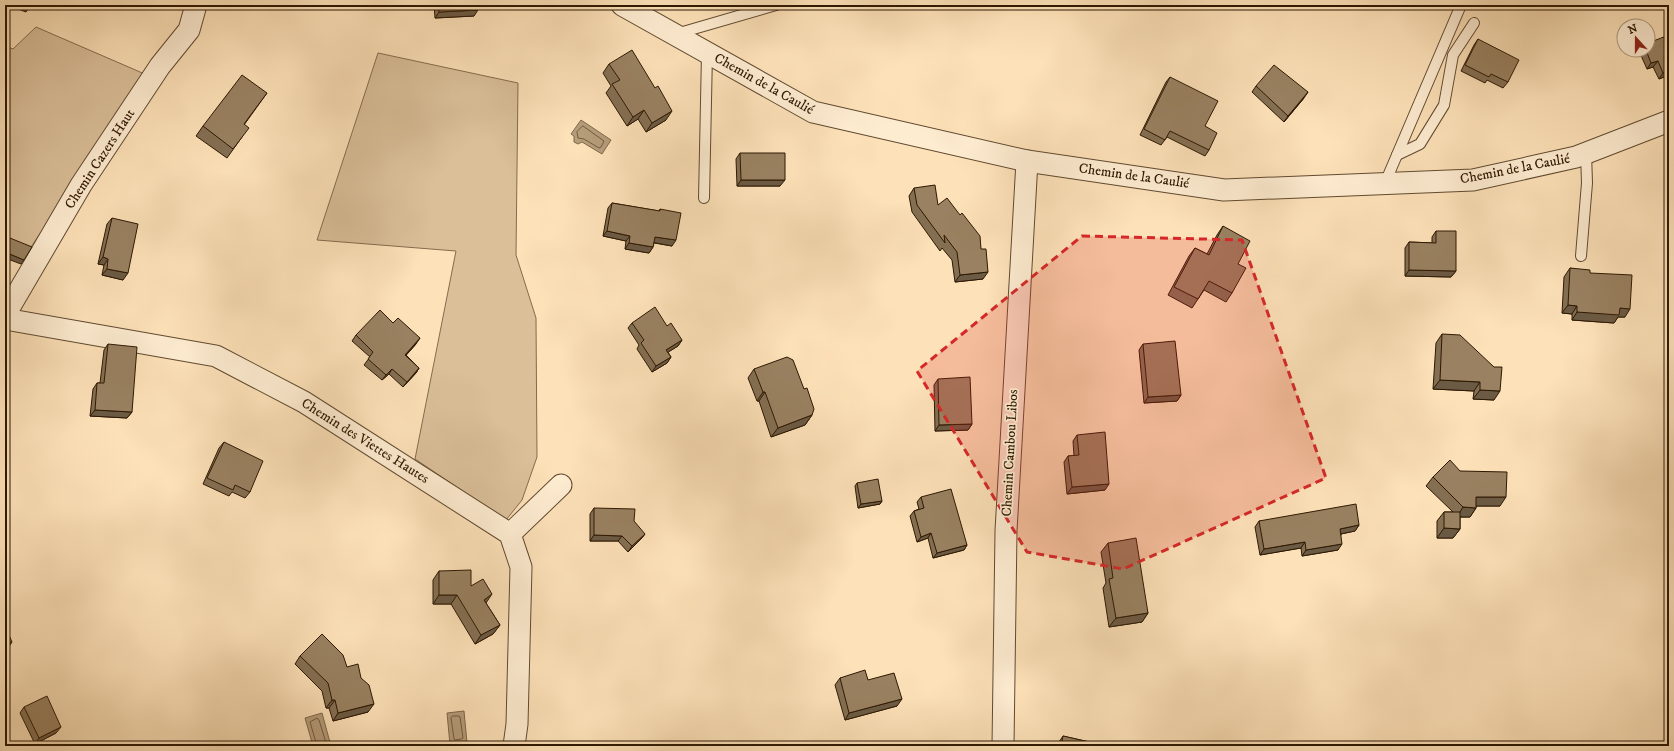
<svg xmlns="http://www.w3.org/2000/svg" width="1674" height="751" font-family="'IM FELL DW Pica',serif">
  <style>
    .green { fill: #dabf99; stroke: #846c4e }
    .water { fill: #b69d7a; stroke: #7f684a }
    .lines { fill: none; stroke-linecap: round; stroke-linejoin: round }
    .shore { stroke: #725a3e; stroke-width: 1 }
    .service-casing { stroke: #614a30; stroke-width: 12 }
    .minor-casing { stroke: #614a30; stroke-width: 23 }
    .service { stroke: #feecd1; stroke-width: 10 }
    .minor { stroke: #feecd1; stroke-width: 21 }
    .wall { fill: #846f53; stroke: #2d1802 }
    .shaded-wall { fill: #6b5a44; stroke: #2d1802 }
    .building { fill: #998161; stroke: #2d1802 }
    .marked { fill: #d62828; fill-opacity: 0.2; stroke: #d62828; stroke-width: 3; stroke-dasharray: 8 5; stroke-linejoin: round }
    .labels { text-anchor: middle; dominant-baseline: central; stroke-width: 3.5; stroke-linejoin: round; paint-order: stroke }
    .street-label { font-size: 14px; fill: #2d1802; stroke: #feecd1 }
  </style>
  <rect width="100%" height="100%" fill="#fde1b8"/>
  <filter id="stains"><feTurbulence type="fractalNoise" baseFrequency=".005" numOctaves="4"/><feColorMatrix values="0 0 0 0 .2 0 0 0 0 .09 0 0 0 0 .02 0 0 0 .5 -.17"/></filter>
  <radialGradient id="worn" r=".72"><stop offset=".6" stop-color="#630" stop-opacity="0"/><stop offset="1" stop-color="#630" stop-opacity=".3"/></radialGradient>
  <g class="green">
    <path d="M36 27 147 75 29 250 5 240V46L13 49Z"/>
    <path d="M378 53 518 83 516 255 536 318 537 457 522 500 506 520 415 459 456 251 317 240Z"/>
  </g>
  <g class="water">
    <path d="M581 120 611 140 602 154 582 142 578 144 574 142V136L571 134Z"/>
    <path d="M464 711 467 743 450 745 447 713Z"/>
    <path d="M322 713 331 746H313L305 718Z"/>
  </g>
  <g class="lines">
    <g class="shore">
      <path d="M583 126 604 141 601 147 599 148 584 139 578 138 577 132Z"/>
      <path d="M453 716H459L460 717 463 738 461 739 455 740 454 739 451 718Z"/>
      <path d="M317 746 310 722 317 718 319 720 327 746"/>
    </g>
    <defs>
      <g id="service">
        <path d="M676 34 776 5"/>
        <path d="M1397 155 1420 144 1444 105 1453 55 1474 23"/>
        <path d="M1385 183 1461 5"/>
        <path d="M704 198 707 53"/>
        <path d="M1581 256 1587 183 1586 153"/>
      </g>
      <g id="minor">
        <path d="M622 5 813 112 1027 161 1224 190 1473 180 1576 157 1669 121"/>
        <path d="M5 315 81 185 160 66 189 30 196 5"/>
        <path d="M5 319 216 356 304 402 510 534 521 567 517 724 514 746"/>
        <path d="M510 534 561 485"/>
        <path d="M1003 746 1006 531 1027 161"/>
      </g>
    </defs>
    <use href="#service" class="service-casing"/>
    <use href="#minor" class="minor-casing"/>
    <use href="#service" class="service"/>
    <use href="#minor" class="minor"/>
  </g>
  <g class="wall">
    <path d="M434 5H478L474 16 435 18Z"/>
    <path d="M1669 35V75L1659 79 1653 67 1647 69 1639 51 1640 50H1648Z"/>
    <path d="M1478 39 1508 82 1503 88 1487 80 1485 83 1461 71 1474 45Z"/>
    <path d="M609 64 666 120 646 132 638 119 627 126 606 93 611 86 603 73Z"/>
    <path d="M1170 77 1205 126 1209 150 1205 156 1167 137 1161 145 1140 135 1166 82Z"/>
    <path d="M1256 86 1304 98 1284 122 1252 92Z"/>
    <path d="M267 93 244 125 242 137 227 158 196 136 203 126Z"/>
    <path d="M740 153 780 186H737L736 159Z"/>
    <path d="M914 188 938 205 983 279 955 282 952 260 942 248 940 251 912 212 909 196Z"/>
    <path d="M612 203 659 211 660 209 672 246 654 243 653 247 649 253 625 249 626 241 603 236 608 208Z"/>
    <path d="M112 218 123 280 102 275 104 265 98 264 107 224Z"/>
    <path d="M1223 226 1238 264 1232 293 1226 302 1204 290 1192 308 1168 295 1189 256 1195 248 1207 254 1217 235Z"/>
    <path d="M1436 231 1456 271 1451 277 1405 276V248L1409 242 1432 243V237Z"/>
    <path d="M1570 268 1590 273 1625 317H1618L1614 323 1572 320V314L1562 313 1564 277Z"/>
    <path d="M393 323 416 344 406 355 419 368 416 373 403 387 389 374 382 380 364 365 370 357 352 341 356 335Z"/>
    <path d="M632 323 667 326 682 340 678 346 668 352 671 357 667 363 652 372 637 349 639 345 628 328Z"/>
    <path d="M1442 334 1494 400 1473 399 1474 391 1433 389 1436 343Z"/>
    <path d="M108 344 132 412 127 418 90 416 93 389 97 383H100L104 350Z"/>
    <path d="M1143 344 1181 395 1177 401 1144 403 1139 350Z"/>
    <path d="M754 369 804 389 812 415 805 425 771 437 759 401H757L748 378Z"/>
    <path d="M938 379 972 424 968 430 935 431 934 385Z"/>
    <path d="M1077 435 1105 490 1067 494 1064 462 1068 456H1074L1073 441Z"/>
    <path d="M224 442 250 492 245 498 232 492 229 496 203 484 219 448Z"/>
    <path d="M1460 471 1500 506H1476V508L1470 517H1460V529L1453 538H1437V521L1444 512H1453L1426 486 1433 477Z"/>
    <path d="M857 483 882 501 880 504 858 508 855 486Z"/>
    <path d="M921 497 967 545 964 550 933 558 928 538 917 542 910 516 914 511 919 509 917 502Z"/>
    <path d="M594 508 645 534 641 539 628 552 618 541H590V514Z"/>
    <path d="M1259 521 1359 525 1355 531 1341 534 1338 550 1302 556 1301 548 1260 555 1255 527Z"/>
    <path d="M1108 543 1148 613 1142 622 1109 627 1103 588 1106 583 1101 552Z"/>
    <path d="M439 571 471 586 486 603 500 625 493 634 475 644 451 604H433V580Z"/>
    <path d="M300 656 347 667 368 712 333 721 329 708H326L322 691 295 664Z"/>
    <path d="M840 678 868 680 897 706 845 720 835 685Z"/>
    <path d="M24 707 56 733 35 744 20 713Z"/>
    <path d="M1063 736 1107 746H1058L1059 742Z"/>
  </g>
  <g class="shaded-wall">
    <path d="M8 5H27L30 6 26 12Z"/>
    <path d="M478 10 474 16 435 18 439 12Z"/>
    <path d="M1658 61 1653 67 1647 69 1651 63Z"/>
    <path d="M1669 71V75L1659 79 1663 73Z"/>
    <path d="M1308 92 1304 98 1284 122 1288 116Z"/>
    <path d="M644 110 638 119 627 126 633 117Z"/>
    <path d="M672 111 666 120 646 132 652 123Z"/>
    <path d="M741 180H785L780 186H737Z"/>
    <path d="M607 231 630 236 626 241 603 236Z"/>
    <path d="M655 237 676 240 672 246 651 242Z"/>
    <path d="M629 243 653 247 649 253 625 249Z"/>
    <path d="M5 252 24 260 21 264 5 258Z"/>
    <path d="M103 257 108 259 104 265 98 264Z"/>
    <path d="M107 269 128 273 123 280 102 275Z"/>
    <path d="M1409 270 1456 271 1451 277 1405 276Z"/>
    <path d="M988 272 983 279 955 282 960 275Z"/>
    <path d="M1568 305 1577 306 1572 314 1562 313Z"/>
    <path d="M1620 308 1630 309 1625 317H1618L1614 323 1572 320 1577 312Z"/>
    <path d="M420 338 416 344 402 360 405 355Z"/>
    <path d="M682 340 678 346 662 356 666 350Z"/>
    <path d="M671 357 667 363 652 372 656 366Z"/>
    <path d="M419 368 416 373 403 387 407 382Z"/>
    <path d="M392 369 389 374 382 380 386 375Z"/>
    <path d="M1440 380 1480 382 1474 391 1433 389Z"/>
    <path d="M1480 390 1500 391 1494 400 1473 399Z"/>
    <path d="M763 392H765L759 401H757Z"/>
    <path d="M1181 395 1177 401 1144 403 1148 397Z"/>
    <path d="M95 410 132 412 127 418 90 416Z"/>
    <path d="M812 415 805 425 771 437 778 428Z"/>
    <path d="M972 424 968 430 935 431 939 425Z"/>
    <path d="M1109 484 1105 490 1067 494 1072 487Z"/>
    <path d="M1476 497H1506L1500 506H1470Z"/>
    <path d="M882 501 880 504 858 508 861 504Z"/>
    <path d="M1463 507 1476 508 1470 517H1457Z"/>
    <path d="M1359 525 1355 531 1336 535 1340 529Z"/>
    <path d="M1444 528 1460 529 1453 538H1437Z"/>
    <path d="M931 533 928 538 917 542 921 537Z"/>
    <path d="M645 534 641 539 628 552 632 546Z"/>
    <path d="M594 535 622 536 618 541H590Z"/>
    <path d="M1305 542 1301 548 1260 555 1264 549Z"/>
    <path d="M1342 544 1338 550 1302 556 1306 550Z"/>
    <path d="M967 545 964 550 933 558 937 553Z"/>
    <path d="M492 594 486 603 484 600Z"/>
    <path d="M439 595H457L451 604H433Z"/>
    <path d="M1148 613 1142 622 1109 627 1116 618Z"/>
    <path d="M500 625 493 634 475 644 481 635Z"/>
    <path d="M12 642 8 648 5 649V645Z"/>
    <path d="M902 699 897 706 845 720 849 713Z"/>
    <path d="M332 700H335L329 708H326Z"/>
    <path d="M374 704 368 712 333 721 338 713Z"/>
    <path d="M61 727 56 733 35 744 39 738Z"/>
  </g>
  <g class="building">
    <path d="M439 5H478V10L439 12Z"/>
    <path d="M1669 35V71L1663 73 1658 61 1651 63 1646 50H1648V43Z"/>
    <path d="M1478 39 1519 60 1508 82 1491 74 1489 77 1465 65Z"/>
    <path d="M632 50 655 88 658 86 672 111 652 123 644 110 633 117 612 84 620 80 609 64Z"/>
    <path d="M1274 65 1308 92 1288 116 1256 86Z"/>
    <path d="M242 75 267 93 244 124 249 128 233 149 203 126Z"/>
    <path d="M1170 77 1218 101 1205 126 1217 133 1209 150 1170 131 1165 140 1144 129Z"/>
    <path d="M740 153H785V180H741Z"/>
    <path d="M935 185 938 205 947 198 960 215 962 213 980 236 981 249H986L988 272 960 275 957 252 944 235 945 243 917 205 914 188Z"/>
    <path d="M612 203 660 211V209L681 213 676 240 655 237 653 247 629 243 630 236 607 231Z"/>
    <path d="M112 218 138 224 128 273 107 269 108 259 103 257Z"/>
    <path d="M1223 226 1250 241 1238 264 1246 268 1232 293 1209 281 1198 299 1174 287 1195 248 1209 255Z"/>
    <path d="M1436 231H1456V271L1409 270V242L1436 243Z"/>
    <path d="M5 236 32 247 24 260 5 252Z"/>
    <path d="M1570 268 1590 270V273L1632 275 1630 309 1620 308 1619 315 1577 312V306L1568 305Z"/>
    <path d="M655 307 667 326 671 323 682 340 666 350 671 357 656 366 641 343 644 340 632 323Z"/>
    <path d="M380 310 393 323 398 318 420 338 405 355 419 368 407 382 392 369 386 375 368 359 373 352 356 335Z"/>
    <path d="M1442 334 1460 335 1494 367H1502L1500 391 1480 390V382L1440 380Z"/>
    <path d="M1175 341 1181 395 1148 397 1143 344Z"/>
    <path d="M108 344 137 347 132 412 95 410 97 383H104Z"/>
    <path d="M787 357 793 360 804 389 807 388 814 409 812 415 778 428 765 392H763L754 369Z"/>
    <path d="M970 377 972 424 939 425 938 379Z"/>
    <path d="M1105 432 1109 484 1072 487 1068 456 1079 455 1077 435Z"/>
    <path d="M224 442 263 461 250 492 235 485 233 490 207 478Z"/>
    <path d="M1450 460 1460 471 1507 472 1506 497H1476V508L1463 507 1433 477Z"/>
    <path d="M878 479 882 501 861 504 857 483Z"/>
    <path d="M951 489 967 545 937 553 931 533 921 537 914 511 924 508 921 497Z"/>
    <path d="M1356 504 1359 525 1340 529 1342 544 1306 550 1305 542 1264 549 1259 521Z"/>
    <path d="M594 508 635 509 634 521 645 534 632 546 622 536 594 535Z"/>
    <path d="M1444 512H1460V529L1444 528Z"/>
    <path d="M1136 538 1148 613 1116 618 1109 579 1113 578 1108 543Z"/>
    <path d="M471 570V586L483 579 492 594 484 600 500 625 481 635 457 595H439V571Z"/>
    <path d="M5 626 12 642 5 645Z"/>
    <path d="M322 634 343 655 347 667 358 664 361 678 369 685 374 704 338 713 335 700H332L328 683 300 656Z"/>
    <path d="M865 670 868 680 894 673 902 699 849 713 840 678Z"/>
    <path d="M47 696 61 727 39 738 24 707Z"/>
    <path d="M1063 736 1107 746H1061Z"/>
  </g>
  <path class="marked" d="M1082 236 1242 240 1326 478 1123 569 1027 552 917 371Z"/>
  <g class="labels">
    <g class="street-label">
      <text transform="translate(764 84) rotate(29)">Chemin de la Caulié</text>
      <text transform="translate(100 159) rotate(-57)">Chemin Cazers Haut</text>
      <text transform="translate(1515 169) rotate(-11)">Chemin de la Caulié</text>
      <text transform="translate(1134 176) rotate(8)">Chemin de la Caulié</text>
      <text transform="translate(365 441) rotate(32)">Chemin des Viettes Hautes</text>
      <text transform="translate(1010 453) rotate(-87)">Chemin Cambou Libos</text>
    </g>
  </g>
  <rect width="1674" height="751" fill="none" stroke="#fde1b8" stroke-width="20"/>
  <rect x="6" y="6" width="1662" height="739" fill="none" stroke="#2d1802" stroke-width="2"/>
  <rect x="10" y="10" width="1654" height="731" fill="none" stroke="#2d1802"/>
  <g transform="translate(1636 38) rotate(339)"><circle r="19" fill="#feecd1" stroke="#aa977e"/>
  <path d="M0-3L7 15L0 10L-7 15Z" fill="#8f2418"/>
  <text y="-6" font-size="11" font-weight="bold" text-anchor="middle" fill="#2d1802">N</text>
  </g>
  <rect width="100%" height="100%" filter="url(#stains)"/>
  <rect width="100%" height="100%" fill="url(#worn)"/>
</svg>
